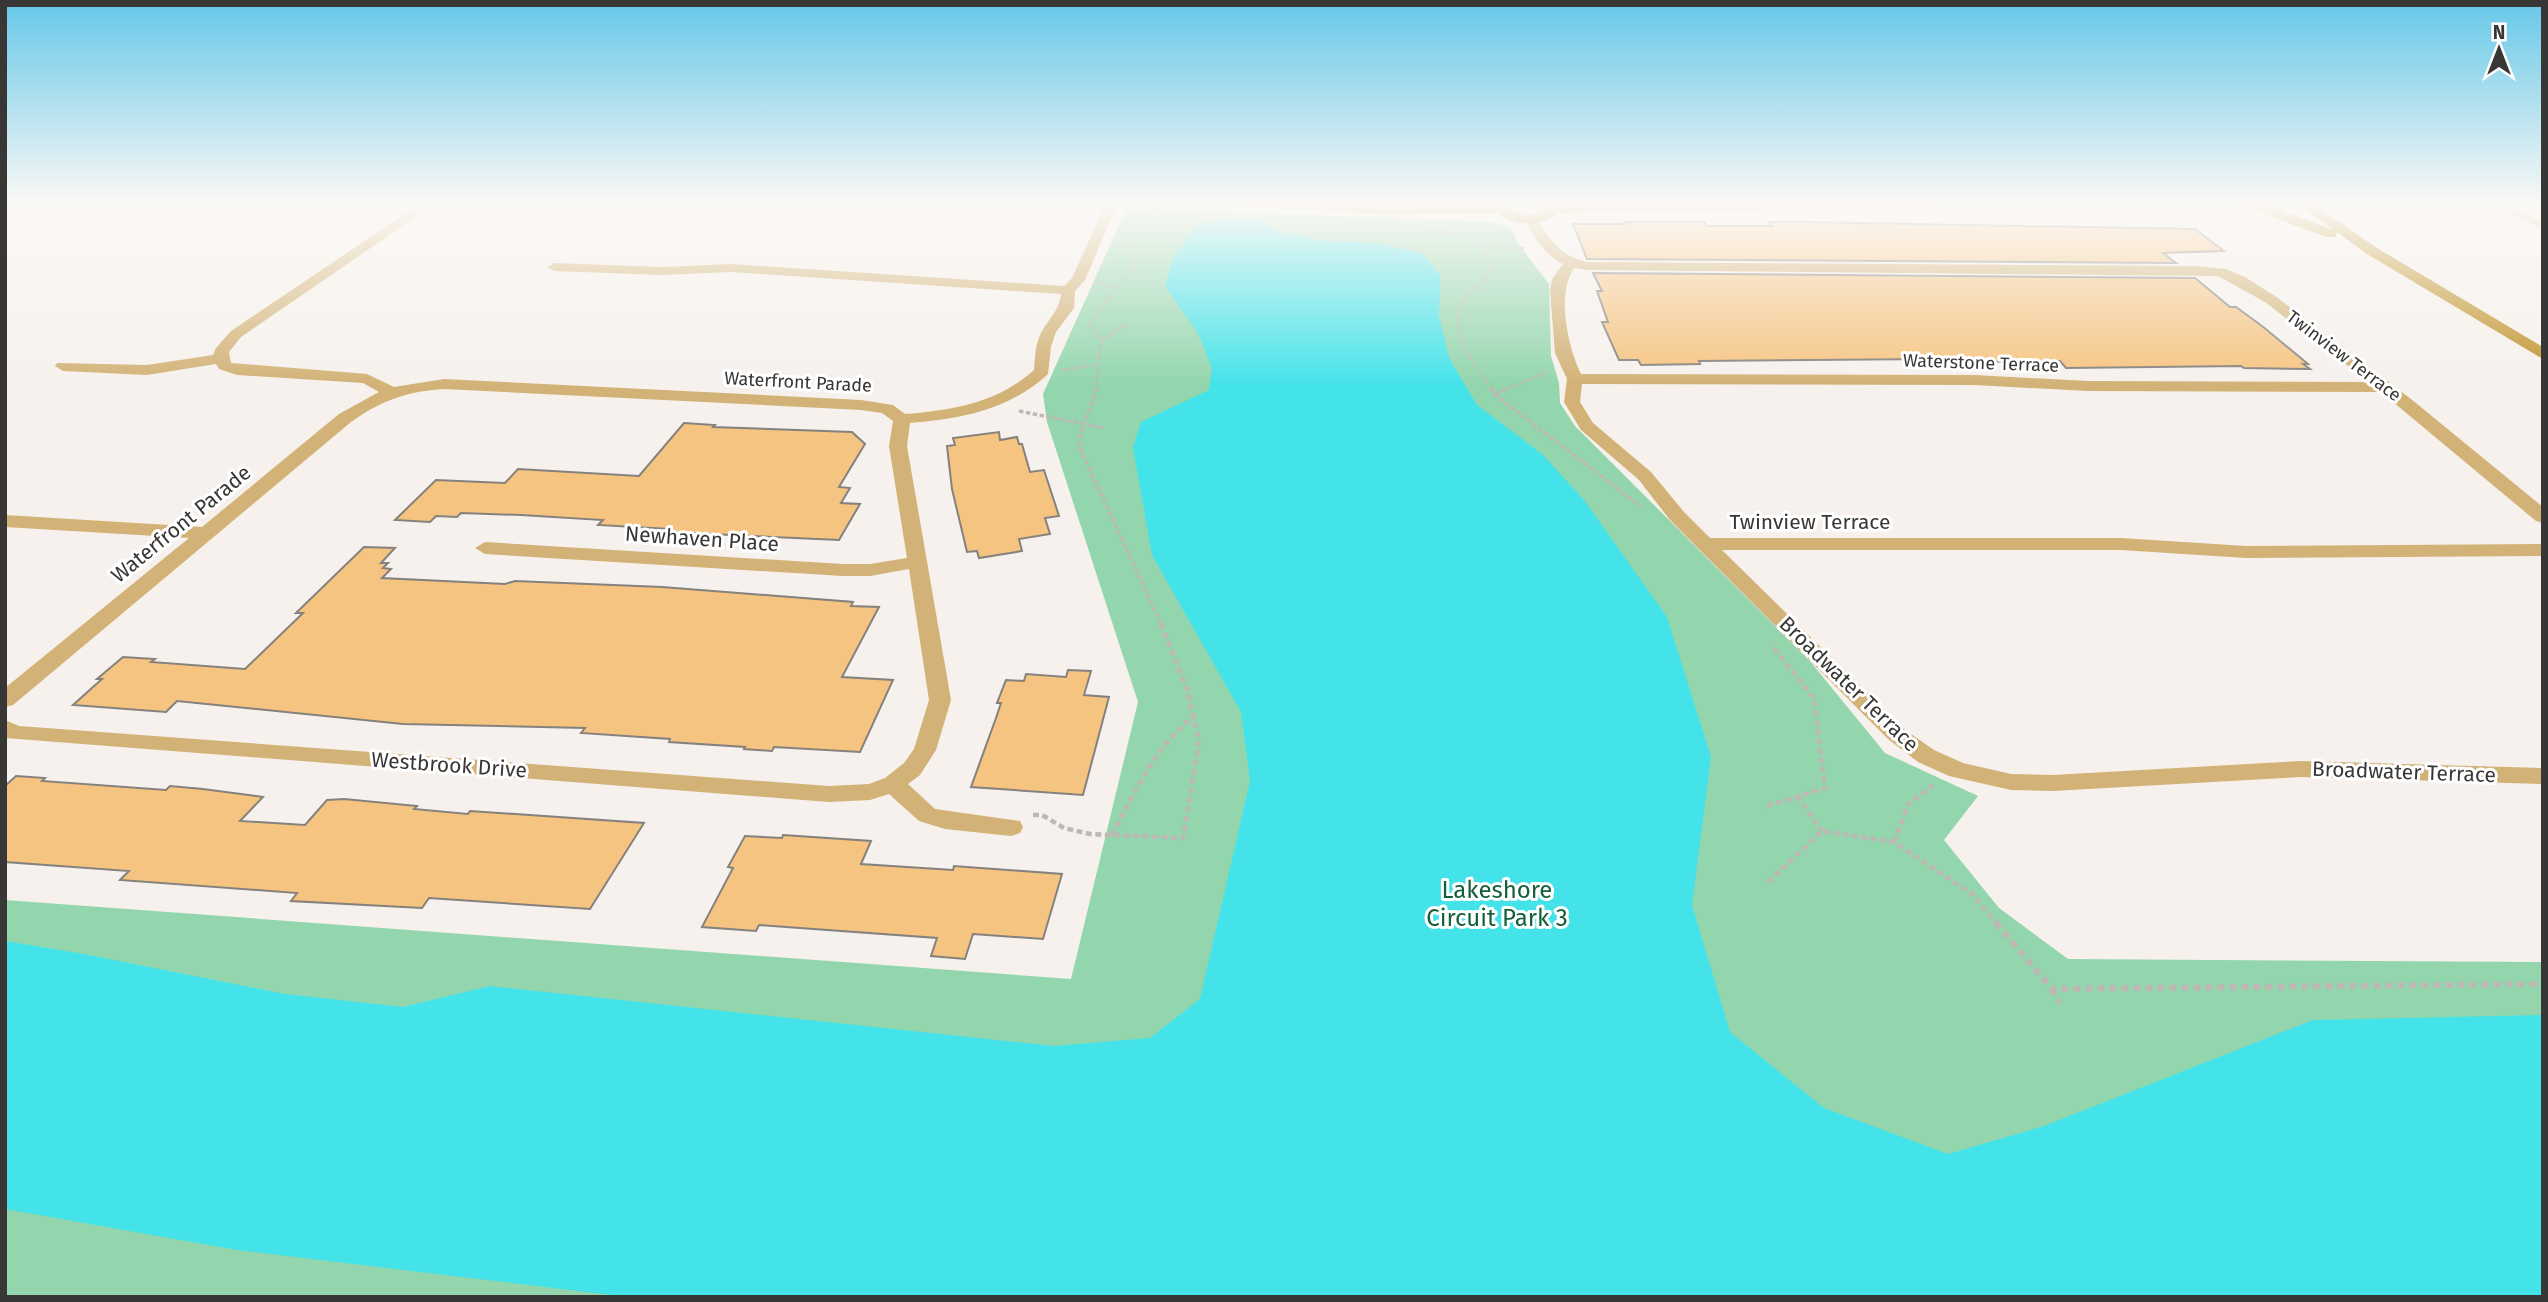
<svg xmlns="http://www.w3.org/2000/svg" width="2548" height="1302" font-family="'Fira Sans',sans-serif">
  <style>
    .green { fill: #93d6ad }
    .water { fill: #44e3e9 }
    .building { fill: #f6c481; stroke: #85817d; stroke-width: 2 }
    .lines { fill: none; stroke-linecap: round; stroke-linejoin: round }
    .path-far3 { stroke: #bdb8b4; stroke-width: 2.5; stroke-dasharray: 3.5 2.5; stroke-linecap: butt }
    .path-far2 { stroke: #bdb8b4; stroke-width: 3.5; stroke-dasharray: 4.5 2.5; stroke-linecap: butt }
    .path-far1 { stroke: #bdb8b4; stroke-width: 4.5; stroke-dasharray: 6 3.5; stroke-linecap: butt }
    .path { stroke: #bdb8b4; stroke-width: 6; stroke-dasharray: 7 5; stroke-linecap: butt }
    .lane { fill: #d2b277; fill-rule: evenodd }
    .street { fill: #d2b277; fill-rule: evenodd }
    .secondary { fill: #c09129; fill-rule: evenodd }
    .labels { text-anchor: middle; dominant-baseline: central; stroke-width: 6; stroke-linejoin: round; paint-order: stroke }
    .far-street-label { font-size: 18px; fill: #393735; stroke: #fff }
    .street-label { font-size: 21px; fill: #393735; stroke: #fff }
    .near-park-label { font-size: 24px; fill: #14603b; stroke: #fff }
  </style>
  <rect width="100%" height="100%" fill="#f6f1ec"/>
  <path class="green" d="M1129 203H1189L1246 212 1493 222 1511 228 1519 245 1549 284 1551 356 1559 383 1560 403 1575 426 1809 660 1885 753 1978 796 1944 840 1999 908 2068 959 2543 962V1297H5V900L1071 979 1138 702 1047 422 1043 394Z"/>
  <path class="water" d="M1231 217 1257 220 1272 230 1323 241 1379 243 1423 254 1440 275 1439 317 1449 358 1477 405 1543 455 1584 500 1667 617 1711 757 1692 905 1730 1032 1824 1108 1948 1154 2044 1126 2313 1020 2543 1015V1297H628L237 1250 5 1209V941L84 954 285 994 403 1007 490 986 1053 1046 1150 1038 1200 999 1250 781 1241 712 1152 555 1133 448 1141 422 1209 390 1212 368 1199 335 1165 286 1172 260 1197 225Z"/>
  <g class="building">
    <path d="M1624 222H1704L1707 226H1772L1769 222H1801L2195 229 2224 251 2163 253 2176 263 1587 259 1573 224H1625Z"/>
    <path d="M1593 273 2195 278 2230 307H2236L2262 326 2308 364H2303L2310 369 2244 368 2241 366 2066 368 2060 361 1934 362 1932 359 1699 361 1700 364 1641 365 1638 360H1619L1602 322H1608L1597 291H1602Z"/>
    <path d="M684 423 715 425 713 427 852 432 865 444 839 487 850 488 841 503 860 504 839 540 667 532 669 529 598 525 603 520 521 515 461 513 457 517 436 516 430 522 395 520 436 480 505 483 518 469 639 476Z"/>
    <path d="M999 432 1000 440 1017 437 1019 444H1022L1030 472 1044 470 1059 516 1045 518 1050 534 1019 539 1022 551 979 558 977 551 967 552 952 489 947 446 955 445 953 438Z"/>
    <path d="M364 547 395 548 381 563H388L383 568 391 569 382 578 505 584 515 581 662 587 853 602 851 606 879 607 842 677 893 680 860 752 774 747 772 751 744 749 745 747 669 742 670 739 581 733 585 728 403 724 177 701 166 712 73 705 102 679H97L123 657 155 659 151 662 245 669 303 613H296Z"/>
    <path d="M1068 670 1091 671 1084 695 1109 697 1083 795 971 787 996 718 1001 703H997L1006 680 1024 681 1026 674 1066 677Z"/>
    <path d="M16 776 45 778 42 781 166 790 170 786 203 789 263 797 240 821 305 825 327 800 344 799 417 806 414 809 468 814 470 811 644 823 590 909 429 898 422 908 291 901 297 893 120 880 129 871 5 862V786Z"/>
    <path d="M783 835 871 841 861 864 953 870 954 866 1062 874 1043 939 973 934 965 959 931 956 937 938 759 925 756 931 702 927 733 868 728 867 745 836 782 838Z"/>
  </g>
  <g class="lines">
    <g class="path-far3">
      <path d="M1144 203 1154 207"/>
      <path d="M1198 203 1223 207"/>
      <path d="M5 214 29 203"/>
      <path d="M1426 230C1455 233 1475 238 1493 262 1487 283 1479 281 1467 296 1440 325 1476 365 1492 390"/>
      <path d="M1485 248H1524"/>
      <path d="M1096 283 1117 287"/>
      <path d="M1104 340 1095 335 1089 322 1132 269 1136 254 1133 226 1148 211 1173 203"/>
      <path d="M1061 370 1096 365"/>
      <path d="M1096 390 1100 345 1114 331 1129 325"/>
      <path d="M1504 390 1548 372"/>
    </g>
    <g class="path-far2">
      <path d="M1097 388 1081 432 1079 446 1162 626"/>
      <path d="M1491 388 1494 394 1640 506"/>
      <path d="M1495 394 1508 388"/>
      <path d="M1019 411 1104 428"/>
    </g>
    <g class="path-far1">
      <path d="M1797 796 1822 831"/>
      <path d="M1767 806 1825 788 1814 698 1771 645"/>
      <path d="M1033 815H1042L1064 828 1090 834 1183 838 1199 741 1187 689 1161 624"/>
      <path d="M1112 835C1135 792 1154 748 1193 717"/>
      <path d="M1894 842 1909 803 1934 785"/>
      <path d="M1768 882 1822 831 1894 842 1972 894 1998 925"/>
    </g>
    <g class="path">
      <path d="M1996 923 2052 989 2543 984"/>
      <path d="M2052 989 2060 1003"/>
    </g>
    <path class="lane" d="M2485 203H2498L2543 222V229Z"/>
    <g class="street">
      <path d="M421 203H436L241 337 229 352 231 363 367 374 394 387 444 379 861 400 893 405 905 414C953 410 997 403 1034 370 1035 357 1035 347 1040 335 1048 319 1059 312 1061 294L731 272 662 275 554 271 547 267 554 263 662 267 731 264 1064 286 1072 278 1106 203H1118L1085 280 1075 291 1074 308 1056 332 1051 347 1048 374C1009 410 961 419 910 423L907 446 951 700 936 750 920 775 908 784 935 809 1020 821 1023 827 1020 833 1011 836 945 829 919 821 889 794 870 800 829 802 5 738V720L19 726 829 786 869 784 885 778 904 763 914 749 929 700 909 569 870 576H843L485 554 475 548 485 542 843 564H870L907 558 889 446 893 421 882 413 861 410 444 389C408 391 380 401 351 422L13 705 5 707V688L189 538 5 527V515L202 527 339 414 379 392 363 383 237 375 219 369 216 364 147 375 63 371 55 366 57 363 147 365 213 355 216 348 231 331Z"/>
      <path d="M1531 216 1536 217C1550 239 1560 257 1588 262L2196 266 2226 269 2245 277 2275 296 2411 399 2543 507V523L2536 521 2381 392 2088 391 1975 385 1582 384 1580 402 1593 423 1651 472 1684 512 1710 538H2121L2246 546 2543 544V556L2246 558 2121 550H1722L1904 729 1934 750 1963 763 2011 774 2053 775 2301 761 2543 768V784L2301 777 2053 791 2011 790 1949 776 1918 762 1888 739 1670 520 1639 480 1581 430 1564 402 1567 379 1555 353 1550 291 1552 279 1563 264C1544 255 1535 237 1524 220ZM1574 268 1588 270 2218 276 2265 302 2369 382 2088 381 1975 375 1581 374C1568 347 1556 294 1574 268Z"/>
    </g>
    <g class="secondary">
      <path d="M1236 203 1382 206 1512 203 1509 210 1527 216 1544 211 1536 203H1942L1936 207 1557 213C1541 228 1514 226 1497 213L1382 214 1242 207Z"/>
      <path d="M2235 203H2260L2284 208 2285 212 2334 230 2300 205 2312 203 2377 248 2543 347V359L2367 254 2337 232 2336 237H2326Z"/>
    </g>
  </g>
  <linearGradient id="sky" x2="0" y2="1"><stop stop-color="#66c7e8"/><stop offset="0.53" stop-color="#fbf9f6"/><stop offset="1" stop-color="#fbf9f6" stop-opacity="0"/></linearGradient>
  <rect width="2548" height="385" fill="url(#sky)"/>
  <g class="labels">
    <g class="far-street-label">
      <text transform="translate(2344 356) rotate(37)">Twinview Terrace</text>
      <text transform="translate(1981 363) rotate(2)">Waterstone Terrace</text>
      <text transform="translate(798 382) rotate(3)">Waterfront Parade</text>
    </g>
    <g class="street-label">
      <text x="1810" y="522">Twinview Terrace</text>
      <text transform="translate(181 524) rotate(-39)">Waterfront Parade</text>
      <text transform="translate(702 539) rotate(4)">Newhaven Place</text>
      <text transform="translate(1849 684) rotate(44)">Broadwater Terrace</text>
      <text transform="translate(449 765) rotate(4)">Westbrook Drive</text>
      <text transform="translate(2404 772) rotate(2)">Broadwater Terrace</text>
    </g>
    <g class="near-park-label">
      <text x="1497" y="890">Lakeshore<tspan x="1497" dy="28">Circuit Park 3</tspan></text>
    </g>
  </g>
  <rect width="2548" height="1302" fill="none" stroke="#393735" stroke-width="14"/>
  <g transform="translate(2499 49)" stroke="#ffffff" stroke-width="5" paint-order="stroke">
  <path d="M0-5L12 26L0 18L-12 26Z" fill="#393735"/>
  <text y="-10" font-size="19" font-weight="bold" text-anchor="middle" fill="#393735">N</text>
  </g>
</svg>
